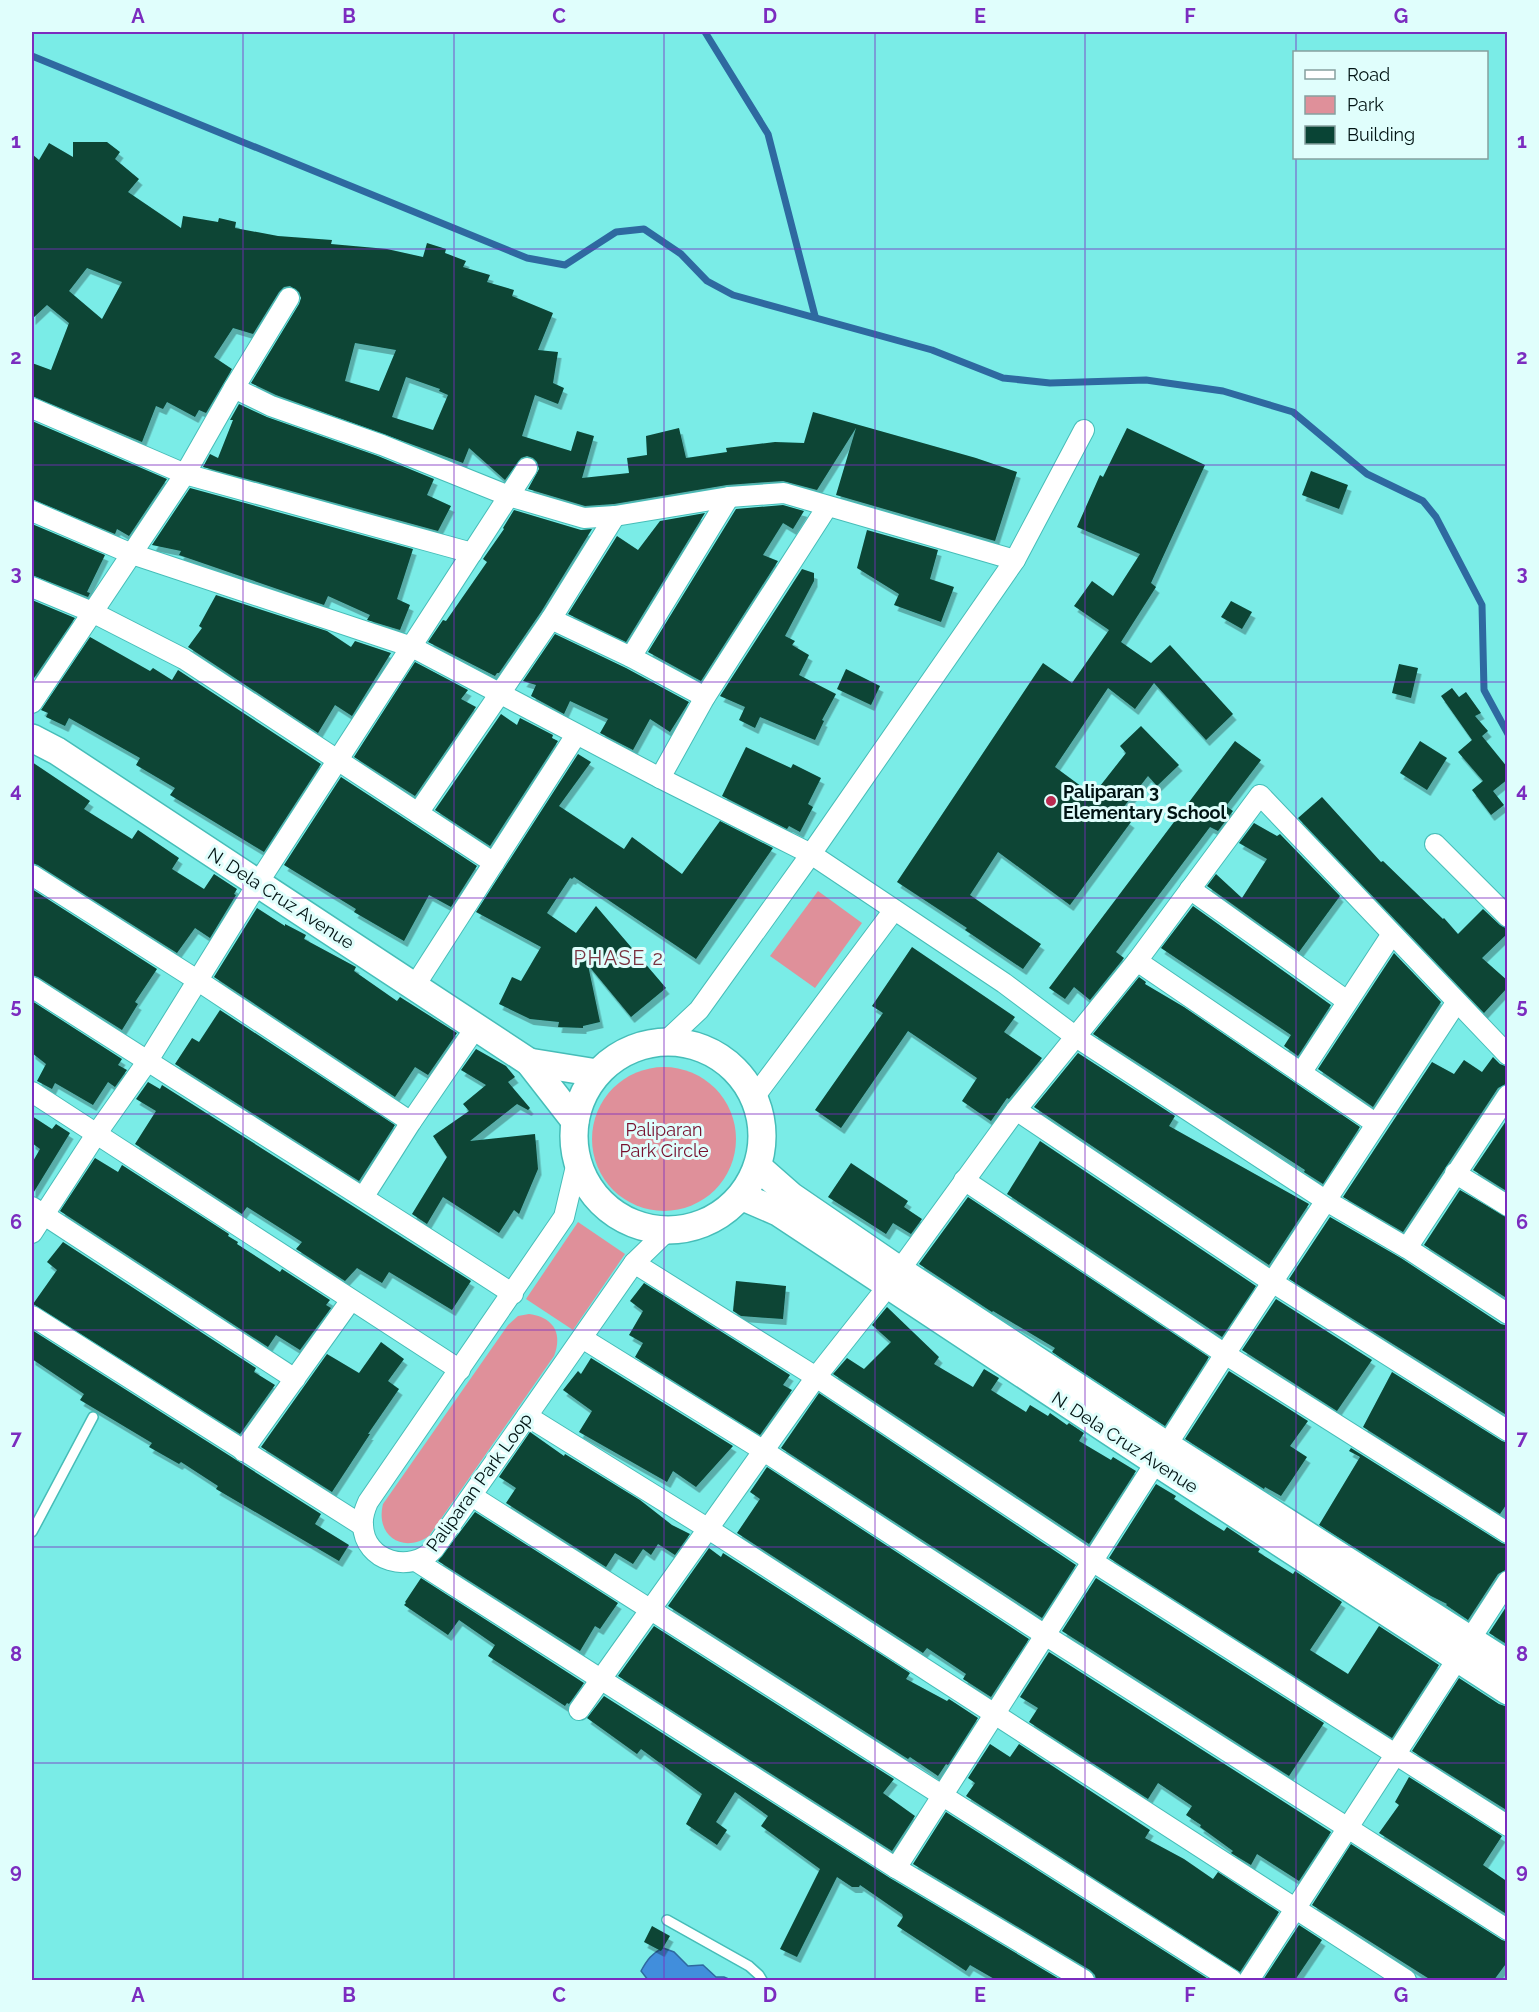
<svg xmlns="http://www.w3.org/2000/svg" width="1539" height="2012" font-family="Raleway,sans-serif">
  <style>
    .green { fill: #df909a }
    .water { fill: #418edc; stroke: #2e69a0; stroke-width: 1.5 }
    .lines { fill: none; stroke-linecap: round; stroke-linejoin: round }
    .stream { stroke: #2e69a0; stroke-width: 7 }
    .building { fill: #094435; fill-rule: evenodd; filter: url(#shadow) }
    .lane-casing { stroke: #46bdb8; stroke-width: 12 }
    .street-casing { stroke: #46bdb8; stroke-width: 22 }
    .secondary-casing { stroke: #46bdb8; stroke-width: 30 }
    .lane { stroke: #fff; stroke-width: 9 }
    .street { stroke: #fff; stroke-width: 20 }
    .secondary { stroke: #fff; stroke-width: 27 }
    .grid { fill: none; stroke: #7b2cbf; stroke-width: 1.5; stroke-opacity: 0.55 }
    .poi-dot { fill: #bb2b51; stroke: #e0fefc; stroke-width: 2 }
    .labels { text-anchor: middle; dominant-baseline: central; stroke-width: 6; stroke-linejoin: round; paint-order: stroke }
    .poi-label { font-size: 18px; font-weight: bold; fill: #001313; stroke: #e0fefc; text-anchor: start }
    .street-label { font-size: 18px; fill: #001313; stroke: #e0fefc }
    .park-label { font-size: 18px; fill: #77102e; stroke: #e0fefc }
    .neighbourhood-label { font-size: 20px; letter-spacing: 1.5px; fill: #7a3340; stroke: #e0fefc }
    .neatline { fill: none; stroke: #7b2cbf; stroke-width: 2 }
    .grid-label { font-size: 20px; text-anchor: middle; font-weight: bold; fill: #7b2cbf }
  </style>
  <defs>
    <filter id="shadow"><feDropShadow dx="3.5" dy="6" stdDeviation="0" flood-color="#0004"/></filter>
  </defs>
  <rect width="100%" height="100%" fill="#7aece7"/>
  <g class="green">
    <path d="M818 891 862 923 815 988 770 956Z"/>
    <circle cx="664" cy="1139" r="72"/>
    <path d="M578 1222 625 1254 573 1330 526 1299Z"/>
    <path d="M529 1314C553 1317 563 1333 554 1356L429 1536C403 1554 375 1536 383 1504L508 1325 518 1316Z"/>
  </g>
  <path class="water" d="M663 1948 674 1952 688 1966 703 1965 716 1977H724L731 1980H648L641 1971C647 1960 652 1953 663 1948Z"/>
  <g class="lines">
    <g class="stream">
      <path d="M705 32 768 134 815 316"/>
      <path d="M32 56 527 258 565 265 616 232 644 229 681 254 707 281 733 295 932 350 1003 378 1050 383 1146 380 1223 391 1293 412 1367 474 1423 501 1436 517 1482 605 1484 690 1508 734"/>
    </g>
  </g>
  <g class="building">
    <path d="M73 142H107L120 152 115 159 139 179 128 192 181 228 183 216 218 222 219 218 236 222 235 228 278 236 332 240 331 244 387 249 423 257 427 243 446 249 445 253 466 261 463 267 490 275 487 282 514 290 512 296 553 313 538 350 558 352 553 383 564 388 558 404 535 395 522 436 571 451 577 431 594 436 582 478 629 473 627 458 647 455 646 436 679 428 686 458 727 452 726 448 775 442 804 443 813 412 976 458 1017 472 995 541 836 495 856 428 817 490 783 481 727 485 614 504 585 506 528 489 539 469 537 462 533 458 527 456 521 458 505 480 469 448 463 463 276 395 251 383 299 304 301 298 299 292 290 286 284 287 279 292 253 334 233 328 214 357 232 369 206 413 199 410 195 417 167 402 163 409 156 406 142 442 32 396V363L51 370 69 323 47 305 32 319V154L39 160 49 143 73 157ZM87 268 122 282 102 319 69 291ZM355 343 396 350 379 391 345 381ZM406 377 440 389 439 391 448 395 433 430 392 417Z"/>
    <path d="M239 404 267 417 378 456 434 479 427 495 451 506 438 531 203 467 210 454 218 458 233 420H230Z"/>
    <path d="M32 421 167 479 129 536 117 529 115 534 32 499Z"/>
    <path d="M1127 428 1205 465 1151 583 1156 587 1121 642 1151 663 1170 645 1233 714 1206 740 1154 683 1135 709 1108 688 1055 767 1093 795 1126 753 1120 746 1141 726 1179 765 1157 786 1148 776 1119 813 1131 822 1070 905 998 852 970 895 1041 944 1023 969 965 930 967 928 897 882 1043 663 1072 683 1109 630 1074 606 1092 581 1113 596 1140 554 1077 527 1100 475 1103 477Z"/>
    <path d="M1311 471 1348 485 1339 509 1302 495Z"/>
    <path d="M190 488 413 549 397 599 410 605 400 630 367 620 370 615 328 596 324 605 179 555 181 551 152 545Z"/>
    <path d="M783 505 804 511 793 529 783 523 763 555 778 561 701 681 648 652 736 509Z"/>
    <path d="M514 510 581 530 592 529 541 612 499 673H497L495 676 428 642 443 620 446 621 487 562 483 559 504 529 503 528Z"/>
    <path d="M705 513 626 642 568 614 617 536 638 550 660 521Z"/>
    <path d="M32 524 105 555 87 592 90 593 88 597 32 575Z"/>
    <path d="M867 530 938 550 930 579 954 587 941 622 894 605 899 594 857 568Z"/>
    <path d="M802 569 814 573V581L785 636 795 641 792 645 809 655 799 675 836 694 822 720 824 721 815 740 760 717 755 728 739 720 745 707 720 696Z"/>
    <path d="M216 595 327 631 351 647 355 641 391 653 352 716 335 705 318 733 188 647 202 628 199 626Z"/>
    <path d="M32 600 75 618 32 681Z"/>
    <path d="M1231 601 1252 612 1242 629 1221 617Z"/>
    <path d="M555 634 626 668 689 702 670 732 650 719 633 750 600 733 608 719 570 701 564 714 531 696 536 685 523 681Z"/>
    <path d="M90 637 150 671 153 668 172 680 178 670 321 764 264 852 170 795 175 788 136 765 140 758 69 718 65 726 46 717 48 713 41 710Z"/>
    <path d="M415 662 468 690 461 699 476 707 415 796 354 757Z"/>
    <path d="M1399 664 1418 668 1411 698 1392 693Z"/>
    <path d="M846 669 880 686 871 705 837 689Z"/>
    <path d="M1452 688 1459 697 1466 692 1481 713 1475 716 1488 731 1482 736 1508 768V779L1493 791 1504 805 1491 815 1472 790 1483 781 1458 752 1472 740 1441 696Z"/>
    <path d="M501 714 517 725 520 718 553 735 552 738 558 741 490 846 435 810Z"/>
    <path d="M1235 741 1261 760 1226 806 1233 811 1218 831 1210 827 1116 952 1124 958 1090 1000 1074 987 1065 999 1049 988Z"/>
    <path d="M1420 741 1447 758 1427 790 1400 773Z"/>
    <path d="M746 747 791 768 793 764 821 778 808 804 813 807 800 832 789 826 787 829 722 796Z"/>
    <path d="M578 754 591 762 559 806 624 849 632 837 682 874 720 821 773 848 696 959 574 877 572 879 570 878 547 913 576 933 596 906 666 988 631 1017 588 965 600 1022 583 1026V1028L558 1027 559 1022 530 1019 499 1004 512 977 521 981 541 947 476 912Z"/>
    <path d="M32 762 90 801 84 809 132 839 138 830 179 858 172 869 204 889 214 874 237 889 234 894 236 895 210 938 195 928 177 953 38 865 32 863Z"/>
    <path d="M341 777 477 866 451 907 429 895 404 941 354 912 356 909 284 865Z"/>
    <path d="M1322 797 1381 862 1383 861 1443 919 1444 918 1458 934 1483 909 1500 925 1508 929V933L1482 958 1508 981V987L1484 1013 1298 818Z"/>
    <path d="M1254 823 1277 836 1280 834 1340 896 1299 952 1207 886 1216 874 1242 898 1267 859 1239 843Z"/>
    <path d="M32 889 157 969 135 1002 138 1004 122 1030 38 977 32 975Z"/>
    <path d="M1193 906 1331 1005 1298 1056 1284 1046 1291 1035 1161 948Z"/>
    <path d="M257 908 285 926V924L306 935 304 939 356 967 354 971 397 1001 400 997 457 1033 428 1075 415 1067 395 1097 214 977Z"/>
    <path d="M912 947 1015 1017 1004 1032 1042 1058 1009 1099 1007 1098 991 1121 962 1101 977 1078 908 1031 841 1128 815 1110 883 1013 872 1006Z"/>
    <path d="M1394 953 1441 1002 1373 1107 1318 1069Z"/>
    <path d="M1139 977 1146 982 1145 984 1184 1007 1360 1127 1323 1184 1304 1172 1305 1170 1093 1034Z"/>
    <path d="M32 1001 122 1059 118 1065 127 1070 115 1087 108 1082 93 1105 55 1083 52 1089 37 1081 46 1064 32 1053Z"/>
    <path d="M220 1010 395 1125 359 1181 175 1064 192 1038 199 1042Z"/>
    <path d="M476 1049 506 1066 515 1077 508 1082 530 1108 528 1110 517 1104 470 1141 535 1134 538 1169 519 1214 514 1210 499 1233 443 1197 427 1224 412 1214 447 1157 433 1136 469 1111 463 1104 486 1085 461 1070Z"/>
    <path d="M1078 1053 1175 1116 1169 1126 1309 1204 1269 1265 1034 1107Z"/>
    <path d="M1493 1057 1500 1064 1508 1067V1083L1498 1088 1403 1232 1343 1197 1432 1062 1454 1074 1464 1060 1482 1072Z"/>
    <path d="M148 1082 160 1089 162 1085 471 1281 452 1310 389 1272 382 1283 357 1268 345 1281 296 1249 302 1242 247 1207 242 1214 135 1144 156 1111 136 1099Z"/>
    <path d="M32 1116 52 1129 56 1124 70 1133 32 1195V1163L40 1149 32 1143Z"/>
    <path d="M1508 1118V1192L1473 1170Z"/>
    <path d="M1040 1141 1256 1286 1222 1337 1007 1194Z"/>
    <path d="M95 1158 118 1172 122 1165 229 1234 228 1236 238 1242 237 1244 280 1272 282 1269 330 1300 326 1305 331 1308 300 1350 276 1335 268 1347 60 1211Z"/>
    <path d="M851 1163 908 1201 904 1207 922 1219 911 1234 893 1223 886 1234 828 1197Z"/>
    <path d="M1460 1190 1508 1218V1299L1424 1245Z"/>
    <path d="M968 1197 1209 1357 1165 1426 1052 1352 1055 1348 993 1311 992 1312 919 1264Z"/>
    <path d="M1330 1217 1401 1258 1501 1324 1508 1326V1416L1289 1279Z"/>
    <path d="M63 1242 256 1368 254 1372 275 1385 240 1434 33 1304 57 1270 47 1262Z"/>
    <path d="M736 1281 786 1286 783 1319 741 1316 733 1311Z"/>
    <path d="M644 1283 790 1375 783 1385 792 1390 760 1435 635 1357 643 1343 629 1335 643 1311 630 1301Z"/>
    <path d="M1276 1299 1372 1360 1337 1411 1242 1350Z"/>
    <path d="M887 1307 939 1357 934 1364 973 1387 984 1369 999 1378 991 1390 1026 1412 1030 1405 1048 1416 1050 1413 1067 1425 1069 1423 1084 1433 1079 1441 1111 1460 1113 1457 1136 1471 1089 1544 833 1374 847 1358 864 1369 891 1342 872 1325Z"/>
    <path d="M32 1330 321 1514 315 1524 349 1545 339 1561 216 1489 218 1486 181 1462 179 1464 149 1447 152 1443 80 1400 84 1394 32 1359Z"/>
    <path d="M381 1342 404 1359 388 1381 399 1389 368 1434H370L332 1492 261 1447 327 1354 359 1373Z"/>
    <path d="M591 1358 733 1446 696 1487 673 1471 667 1482 579 1432 592 1411 563 1390 578 1371 581 1374Z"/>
    <path d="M1229 1371 1308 1421 1290 1446 1307 1457 1281 1496 1265 1487 1264 1489 1185 1439Z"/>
    <path d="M1392 1372 1502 1441 1508 1443V1502L1500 1514 1363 1427Z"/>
    <path d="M819 1393 1076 1565 1042 1618 781 1448Z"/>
    <path d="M530 1432 564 1456 565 1454 640 1500 672 1525 690 1534 675 1555 658 1544 651 1555 643 1549 633 1564 615 1553 606 1567 506 1503 516 1488 499 1477Z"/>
    <path d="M1351 1448 1502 1543 1508 1545V1569L1498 1574 1468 1620 1446 1605 1447 1604 1431 1596 1319 1525 1360 1457 1349 1451Z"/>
    <path d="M767 1467 1029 1639 991 1697 963 1679 966 1674 927 1648 923 1653 737 1533 760 1499 750 1492Z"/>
    <path d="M1156 1484 1176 1496 1174 1499 1211 1523 1224 1531 1227 1527 1260 1549 1258 1552 1293 1574 1295 1571 1342 1602 1310 1650 1348 1674 1379 1626 1439 1665 1392 1738 1109 1558Z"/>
    <path d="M475 1512 618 1603 600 1629 595 1626 580 1651 438 1561Z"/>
    <path d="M709 1548 721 1557 723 1553 910 1673 906 1679 947 1701 949 1699 978 1718 948 1765 946 1764 938 1776 910 1757 908 1759 668 1606Z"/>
    <path d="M421 1578 584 1683 569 1704 567 1703 565 1706 488 1656 495 1645 459 1620 448 1635 404 1605 406 1603 405 1602Z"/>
    <path d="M1096 1578 1324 1723 1289 1776 1062 1631Z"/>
    <path d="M1508 1604V1645L1489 1633Z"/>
    <path d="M654 1626 894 1779 883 1793 915 1816 892 1851 618 1676Z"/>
    <path d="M1049 1652 1331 1832 1299 1881 1257 1854 1251 1865 1231 1853 1233 1851 1200 1827 1201 1825 1186 1815 1192 1806 1158 1783 1148 1799 1029 1722 1038 1708 1020 1697Z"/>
    <path d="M1459 1678 1499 1704 1508 1707V1811L1412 1751Z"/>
    <path d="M604 1696 890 1878 1061 1980H996L970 1965 966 1971 897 1926 903 1917 902 1914 860 1885 859 1887H852L837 1877 797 1957 780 1949 820 1869 761 1826 768 1816 735 1792 716 1822 727 1830 717 1845 686 1824 702 1794 641 1749 637 1754 587 1718Z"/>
    <path d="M990 1744 1010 1757 1019 1744 1150 1830 1145 1838 1184 1859 1213 1879 1218 1872 1279 1912 1240 1972 966 1796 975 1783 968 1778Z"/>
    <path d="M1409 1777 1502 1836 1483 1865 1508 1882V1915L1379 1833 1399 1805 1395 1802Z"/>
    <path d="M946 1812 1210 1980H1096L1095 1975 1090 1970 913 1864Z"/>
    <path d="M1351 1844 1502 1940 1508 1942V1961L1494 1980H1431L1312 1905Z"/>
    <path d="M1299 1925 1322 1940 1295 1980H1263Z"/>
    <path d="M652 1926 670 1936 661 1951 644 1942Z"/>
  </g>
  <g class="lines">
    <defs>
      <g id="lane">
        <path d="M32 1532 93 1417"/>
        <path d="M667 1920 749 1966 759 1975 762 1980"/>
      </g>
      <g id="street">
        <path d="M234 388 271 406 382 445 509 496 584 518 615 516 729 497 784 493 1015 560"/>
        <path d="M32 408 185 474 472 553"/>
        <path d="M32 511 132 554 412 647 660 778 811 854 1004 983 1076 1037 1325 1200 1407 1248 1508 1314"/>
        <path d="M32 587 92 612 184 659 494 863"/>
        <path d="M551 619 631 657 705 697"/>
        <path d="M631 657 729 497"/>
        <path d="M32 703 185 474 234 388 289 298"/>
        <path d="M660 778 705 697 827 507"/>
        <path d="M418 813 551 619 615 516"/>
        <path d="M1435 844 1508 917"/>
        <path d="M32 875 197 980 411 1122"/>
        <path d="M1190 889 1347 1001"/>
        <path d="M1137 961 1375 1123"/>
        <path d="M32 987C191 1090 354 1190 513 1294"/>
        <path d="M414 987 576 735"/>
        <path d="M666 1041 699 1010 811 854 1015 560 1084 430"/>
        <path d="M1301 1073 1392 934"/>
        <path d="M32 1092 460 1370"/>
        <path d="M755 1096 894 910"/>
        <path d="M1016 1110 1272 1282 1508 1431"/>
        <path d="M577 1162 564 1217 368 1502C365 1509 362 1516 363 1525 364 1562 411 1574 434 1549L634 1263 668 1230"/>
        <path d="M1455 1173 1508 1206"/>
        <path d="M964 1180 1225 1354 1508 1533"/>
        <path d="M364 1196 411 1122 476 1027"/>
        <path d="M32 1207 295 1379"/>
        <path d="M32 1233 97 1133 147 1062 258 883 527 468"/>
        <path d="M1407 1248 1508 1095"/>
        <path d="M634 1263 816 1377 1092 1561 1508 1826"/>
        <path d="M32 1316 363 1526"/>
        <path d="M582 1338 764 1451 1045 1635 1508 1930"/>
        <path d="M527 1416 707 1528 1406 1980"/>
        <path d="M243 1451 351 1300"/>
        <path d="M472 1496 1232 1980"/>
        <path d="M416 1561 896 1868 1084 1980"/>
        <path d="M579 1710 816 1377 888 1286 1016 1110 1137 961 1260 795 1508 1055"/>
        <path d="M896 1868 1225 1354 1456 1003"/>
        <path d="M1249 1980 1508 1581"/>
      </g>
      <g id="secondary">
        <path d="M32 738 57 751 529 1062 575 1121"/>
        <circle cx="668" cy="1136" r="94"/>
        <path d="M529 1062 597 1073"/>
        <path d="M758 1167 791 1196 899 1270 1166 1445 1508 1664"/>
        <path d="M741 1196 778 1212 1156 1462 1508 1691"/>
      </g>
    </defs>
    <use href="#lane" class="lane-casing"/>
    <use href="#street" class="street-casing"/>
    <use href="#secondary" class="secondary-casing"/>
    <use href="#lane" class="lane"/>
    <use href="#street" class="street"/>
    <use href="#secondary" class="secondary"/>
  </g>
  <path class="grid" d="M243 32V1980M454 32V1980M664 32V1980M875 32V1980M1085 32V1980M1296 32V52M1296 158V1980M32 249H1508M32 465H1508M32 682H1508M32 898H1508M32 1114H1508M32 1330H1508M32 1547H1508M32 1763H1508"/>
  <circle class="poi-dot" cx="1051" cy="801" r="6"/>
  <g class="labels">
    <g class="poi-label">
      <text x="1063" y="791">Paliparan 3<tspan x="1063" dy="21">Elementary School</tspan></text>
    </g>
    <g class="street-label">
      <text transform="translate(281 898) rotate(33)">N. Dela Cruz Avenue</text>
      <text transform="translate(1125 1442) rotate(33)">N. Dela Cruz Avenue</text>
      <text transform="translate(479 1482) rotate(-54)">Paliparan Park Loop</text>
    </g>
    <g class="park-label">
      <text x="664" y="1129">Paliparan<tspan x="664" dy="21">Park Circle</tspan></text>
    </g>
    <g class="neighbourhood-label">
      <text x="619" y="958">PHASE 2</text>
    </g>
  </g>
  <rect width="1539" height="2012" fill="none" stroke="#e0fefc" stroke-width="66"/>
  <rect x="1293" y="51" width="195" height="108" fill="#e0fefc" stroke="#86a09f" stroke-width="1.5"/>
  <rect x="1305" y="70" width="30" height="9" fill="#ffffff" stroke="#86a09f" stroke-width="1.5"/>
  <text x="1347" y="81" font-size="18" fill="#001313">Road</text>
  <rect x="1305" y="96" width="30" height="18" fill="#df909a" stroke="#86a09f" stroke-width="1.5"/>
  <text x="1347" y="111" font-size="18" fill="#001313">Park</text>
  <rect x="1305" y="126" width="30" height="18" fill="#094435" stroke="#86a09f" stroke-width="1.5"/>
  <text x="1347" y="141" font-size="18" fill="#001313">Building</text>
  <rect x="33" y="33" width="1473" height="1946" class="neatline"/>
  <g class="grid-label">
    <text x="138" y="23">A</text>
    <text x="349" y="23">B</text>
    <text x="559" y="23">C</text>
    <text x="770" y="23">D</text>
    <text x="980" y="23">E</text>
    <text x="1190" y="23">F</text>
    <text x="1401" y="23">G</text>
    <text x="16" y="148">1</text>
    <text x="1522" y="148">1</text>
    <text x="16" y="364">2</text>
    <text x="1522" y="364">2</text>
    <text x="16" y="580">3</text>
    <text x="1522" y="580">3</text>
    <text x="16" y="797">4</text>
    <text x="1522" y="797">4</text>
    <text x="16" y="1013">5</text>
    <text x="1522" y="1013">5</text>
    <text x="16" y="1229">6</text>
    <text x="1522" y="1229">6</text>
    <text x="16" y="1445">7</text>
    <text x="1522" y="1445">7</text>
    <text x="16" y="1661">8</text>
    <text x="1522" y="1661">8</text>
    <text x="16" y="1878">9</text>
    <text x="1522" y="1878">9</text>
    <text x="138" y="2002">A</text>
    <text x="349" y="2002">B</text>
    <text x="559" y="2002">C</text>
    <text x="770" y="2002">D</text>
    <text x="980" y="2002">E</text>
    <text x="1190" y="2002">F</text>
    <text x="1401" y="2002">G</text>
  </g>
</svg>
